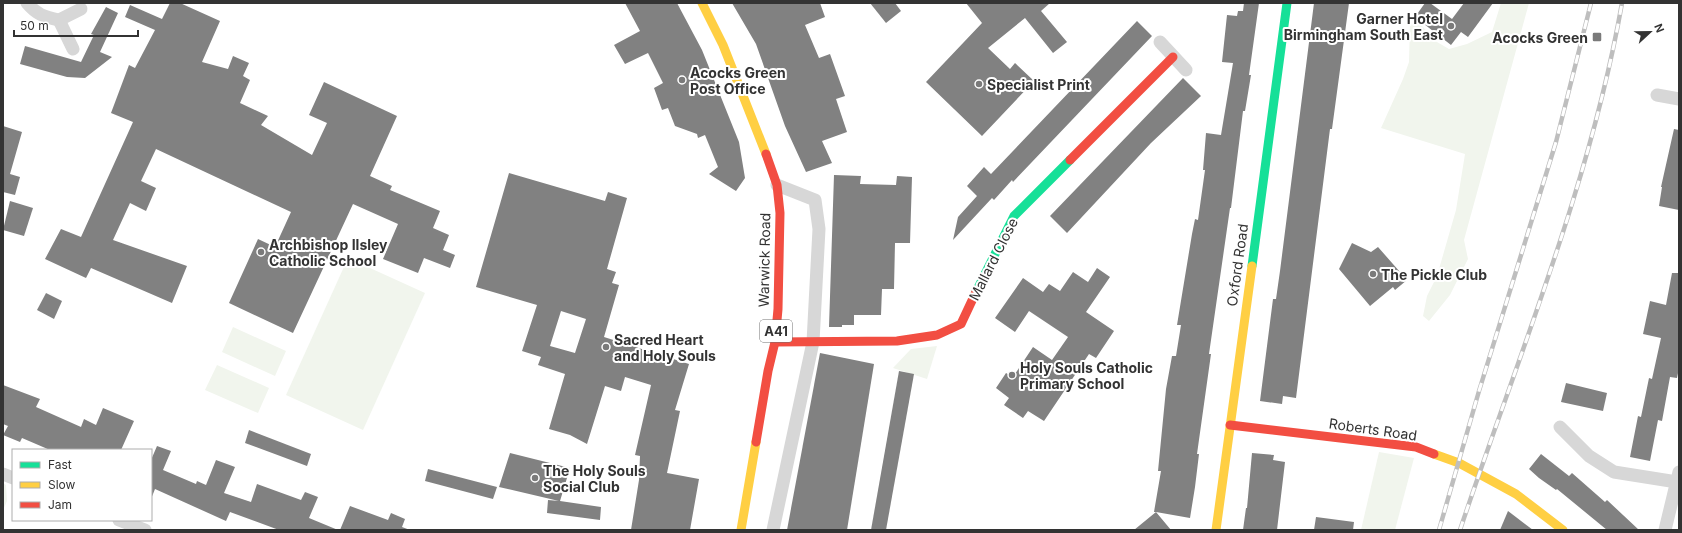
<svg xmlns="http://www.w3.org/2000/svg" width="1682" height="533" font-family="Inter,sans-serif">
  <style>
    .green { fill: #f1f5ed }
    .building { fill: #818181; fill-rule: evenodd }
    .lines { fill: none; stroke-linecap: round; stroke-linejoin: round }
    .street { stroke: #d7d7d7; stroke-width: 13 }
    .fast { stroke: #16e098; stroke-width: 9 }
    .slow { stroke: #ffcf43; stroke-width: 9 }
    .jam { stroke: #f24e42; stroke-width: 9 }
    .rail-casing { stroke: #bebebe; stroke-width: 4.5 }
    .rail { stroke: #fff; stroke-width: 3; stroke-dasharray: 9; stroke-linecap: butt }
    .poi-dot { fill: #7a7a7a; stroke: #fff; stroke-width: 1.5 }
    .labels { text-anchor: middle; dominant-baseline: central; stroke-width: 4; stroke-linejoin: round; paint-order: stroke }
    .shield { fill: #fff; stroke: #707070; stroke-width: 1 }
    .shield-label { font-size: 13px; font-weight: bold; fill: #333 }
    .poi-label { font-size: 14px; font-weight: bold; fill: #333; stroke: #fff; text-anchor: start }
    .street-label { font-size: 14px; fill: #333; stroke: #fff }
  </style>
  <rect width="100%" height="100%" fill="#fff"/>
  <g class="green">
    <path d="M1501 3H1529L1464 240 1468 259 1450 295 1429 321 1423 316 1427 296 1437 276 1456 210 1465 154 1381 128 1403 79 1409 62 1410 22 1422 26 1437 42 1449 49 1467 44 1492 32Z"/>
    <path d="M348 258 425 293 363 430 286 395Z"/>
    <path d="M233 327 286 351 275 376 222 352Z"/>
    <path d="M937 346 927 379 893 368 911 349Z"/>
    <path d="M217 365 269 388 258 413 205 390Z"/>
    <path d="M1379 452 1414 458 1395 530H1361Z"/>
    <path d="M3 483 6 485 7 501 3 510Z"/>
  </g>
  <g class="building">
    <path d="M170 3H180L220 21 202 62 228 69 233 56 249 63 243 76 250 80 240 103 268 116 261 125 312 155 327 123 309 115 324 82 397 116 370 176 392 186 390 190 440 211 433 228 449 235 443 250 455 255 450 268 424 258 418 273 383 259 398 224 353 204 293 333 229 303 258 239 275 247 291 212 156 149 141 181 156 188 146 211 130 203 113 240 187 266 172 303 91 268 86 278 45 259 61 229 81 237 133 122 111 113 129 65 135 68 155 30 125 17 130 5 162 19Z"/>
    <path d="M625 3H677L702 50 739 142 745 178 736 191 709 174 718 167 705 135 698 138 697 134 675 126 668 108 662 110 654 88 663 83 648 53 625 64 614 45 640 31Z"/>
    <path d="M732 3H820L825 17 805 25 819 58 830 54 845 96 836 99 847 132 822 141 832 163 806 172 785 126 756 44Z"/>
    <path d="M870 3H895L901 11 886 23Z"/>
    <path d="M966 3H1050L1041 11 1067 42 1053 53 1025 18 988 48 1010 69 1015 63 1034 81 982 136 926 82 982 23Z"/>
    <path d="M1244 3H1259L1249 75H1251L1245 111H1243L1231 208H1230L1209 354H1211L1197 454H1199L1195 487 1190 518 1156 512 1171 530H1134L1156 512H1154L1161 471H1158L1166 389 1172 356H1176L1181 325H1177L1192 234 1195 219 1198 220 1205 170H1203L1206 133 1221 135 1233 63 1222 62 1227 15 1237 16 1238 11H1243Z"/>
    <path d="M1314 3H1349L1332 129H1330L1296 398 1283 396 1282 404 1260 401 1273 299H1276L1280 271Z"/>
    <path d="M1425 3H1430L1452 19 1464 3H1493L1468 37 1461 32 1451 45 1415 17Z"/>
    <path d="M106 7 118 13 100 52 112 57 85 78 67 77 20 64 25 46 81 62 94 35 91 34Z"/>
    <path d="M1137 21 1152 36 1013 182 1012 180 994 200 992 198 953 240 958 217 977 196 967 186 984 167 991 174Z"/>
    <path d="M1183 78 1201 96 1151 143 1067 233 1050 216Z"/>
    <path d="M3 126 22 132 10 174 20 177 15 195 3 192Z"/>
    <path d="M1674 129 1679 130V210L1659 206 1662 187H1661Z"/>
    <path d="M509 173 605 201 608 192 627 198 607 269 616 272 612 283 619 285 604 337 689 364 675 410 680 411 667 473 699 479 690 530H631L639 480 640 456 635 455 651 385 625 377 621 391 605 386 587 444 570 435 549 429 565 374 538 365 541 357 522 351 537 305 476 287ZM561 311 586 319 575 353 550 346Z"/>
    <path d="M834 175 861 176 860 184 896 185 897 176 912 177 910 243H895L894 289H882L881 315H854V325H842V327H829Z"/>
    <path d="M10 201 33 208 24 236 3 230Z"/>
    <path d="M1352 243 1371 252 1378 247 1407 280 1395 290 1393 287 1370 306 1339 269Z"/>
    <path d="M1097 268 1110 277 1086 312 1114 331 1096 358 1089 354 1044 421 1028 411 1023 418 1004 405 1009 398 996 388 1006 373 1013 377 1033 347 1052 360 1068 337 1029 311 1015 332 995 318 1023 278 1043 292 1049 284 1060 291 1073 272 1088 282Z"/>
    <path d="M1672 273H1679V368L1677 378 1670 377 1662 421 1658 420 1650 461 1630 457 1638 416 1641 417 1649 378 1652 379 1661 338 1643 334 1650 301 1666 305Z"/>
    <path d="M46 293 62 301 54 319 37 310Z"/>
    <path d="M820 353 874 364 847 530H787Z"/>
    <path d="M899 371 914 374 886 530H871Z"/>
    <path d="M1566 383 1607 393 1603 411 1561 402Z"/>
    <path d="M3 385 40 399 36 407 81 427 84 419 96 425 103 408 134 421 121 450H50L22 438 20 442 3 435 8 426 3 424Z"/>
    <path d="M249 430 311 454 307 466 245 443Z"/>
    <path d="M157 446 171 451 163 470 196 484 197 481 206 485 216 460 235 467 224 493 251 502 257 484 301 500 305 492 318 497 309 518 338 530H279L230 512 226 521 155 489 151 499V460Z"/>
    <path d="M510 453 570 468 560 501 601 507 600 520 547 513 548 500 559 501 499 487Z"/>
    <path d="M1252 453 1274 455 1273 460 1285 462 1277 530H1243L1246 508H1247Z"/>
    <path d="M1541 454 1569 476 1572 473 1605 502 1607 500 1639 530H1607L1557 489 1556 490 1539 478 1529 469Z"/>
    <path d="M428 469 497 487 493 499 425 481Z"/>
    <path d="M350 506 388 520 391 513 405 519 402 527 410 530H340Z"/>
    <path d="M1508 511 1533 530H1500Z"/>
    <path d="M1316 517 1354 522 1353 530H1314Z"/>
  </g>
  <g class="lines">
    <g class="street">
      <path d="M27 3C36 14 44 17 59 20"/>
      <path d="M1160 42 1186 70"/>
      <path d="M73 49 59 20 81 9"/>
      <path d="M1657 95 1679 99"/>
      <path d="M1560 427 1589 456 1614 472 1677 482"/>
      <path d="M3 474 13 478"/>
      <path d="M119 520 145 530"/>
      <path d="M773 530 813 342 819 229 815 200 777 185"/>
      <path d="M1665 530 1679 472"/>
    </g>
    <g class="fast">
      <path d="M1252 266 1287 3"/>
      <path d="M976 292 1014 216 1070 160"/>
    </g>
    <g class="slow">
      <path d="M702 3 723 45 766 154"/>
      <path d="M1434 454 1459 463 1516 494 1563 530"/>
      <path d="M741 530 756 442"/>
      <path d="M1216 530 1252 266"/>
    </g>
    <g class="jam">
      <path d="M1070 160 1173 57"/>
      <path d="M775 342 897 341 937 335 961 324 976 292"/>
      <path d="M1230 425 1416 447 1434 454"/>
      <path d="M756 442 768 371 775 342 778 309 780 213 777 185 766 154"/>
    </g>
    <defs>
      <g id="rail">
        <path d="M1439 530 1479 391 1556 142 1591 3"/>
        <path d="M1460 530C1518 356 1590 185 1622 3"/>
      </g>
    </defs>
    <use href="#rail" class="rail-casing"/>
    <use href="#rail" class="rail"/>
  </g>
  <g class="poi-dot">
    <circle cx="1451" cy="26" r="4"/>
    <rect x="1592" y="32" width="10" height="10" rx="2"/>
    <circle cx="682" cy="80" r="4"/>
    <circle cx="979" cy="84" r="4"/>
    <circle cx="261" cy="252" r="4"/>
    <circle cx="1373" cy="274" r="4"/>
    <circle cx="606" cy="347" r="4"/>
    <circle cx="1012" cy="375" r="4"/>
    <circle cx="535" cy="478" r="4"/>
  </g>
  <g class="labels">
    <rect class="shield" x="760" y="320" width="32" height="22" rx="3"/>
    <g class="shield-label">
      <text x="776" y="331">A41</text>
    </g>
    <g class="poi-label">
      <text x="1443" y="18" text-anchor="end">Garner Hotel<tspan x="1443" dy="16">Birmingham South East</tspan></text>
      <text x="1588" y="37" text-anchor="end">Acocks Green</text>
      <text x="690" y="72">Acocks Green<tspan x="690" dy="16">Post Office</tspan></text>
      <text x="987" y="84">Specialist Print</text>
      <text x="269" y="244">Archbishop Ilsley<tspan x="269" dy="16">Catholic School</tspan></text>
      <text x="1381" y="274">The Pickle Club</text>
      <text x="614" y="339">Sacred Heart<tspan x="614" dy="16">and Holy Souls</tspan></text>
      <text x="1020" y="367">Holy Souls Catholic<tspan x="1020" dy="16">Primary School</tspan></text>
      <text x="543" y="470">The Holy Souls<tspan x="543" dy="16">Social Club</tspan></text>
    </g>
    <g class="street-label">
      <text transform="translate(993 259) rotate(-63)">Mallard Close</text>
      <text transform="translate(764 260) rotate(-89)">Warwick Road</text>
      <text transform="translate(1237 265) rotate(-82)">Oxford Road</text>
      <text transform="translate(1373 429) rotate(8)">Roberts Road</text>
    </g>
  </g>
  <rect width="1682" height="533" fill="none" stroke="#333333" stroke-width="8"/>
  <rect x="12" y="449" width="140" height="72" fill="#ffffff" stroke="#adadad"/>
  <rect x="20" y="462" width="20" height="6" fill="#16e098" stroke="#adadad"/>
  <text x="48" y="469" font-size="12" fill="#333333">Fast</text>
  <rect x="20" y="482" width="20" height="6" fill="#ffcf43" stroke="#adadad"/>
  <text x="48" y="489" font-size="12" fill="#333333">Slow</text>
  <rect x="20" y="502" width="20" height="6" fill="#f24e42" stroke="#adadad"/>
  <text x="48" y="509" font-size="12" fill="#333333">Jam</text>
  <g transform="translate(1650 32) rotate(68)" stroke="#ffffff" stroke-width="3" paint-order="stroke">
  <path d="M0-3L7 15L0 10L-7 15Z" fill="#333333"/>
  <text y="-6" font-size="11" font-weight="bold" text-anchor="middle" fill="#333333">N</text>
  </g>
  <path d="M14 30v6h124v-6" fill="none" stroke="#333333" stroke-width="2"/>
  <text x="20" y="30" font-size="12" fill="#333333" stroke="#ffffff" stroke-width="3" paint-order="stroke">50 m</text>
</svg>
